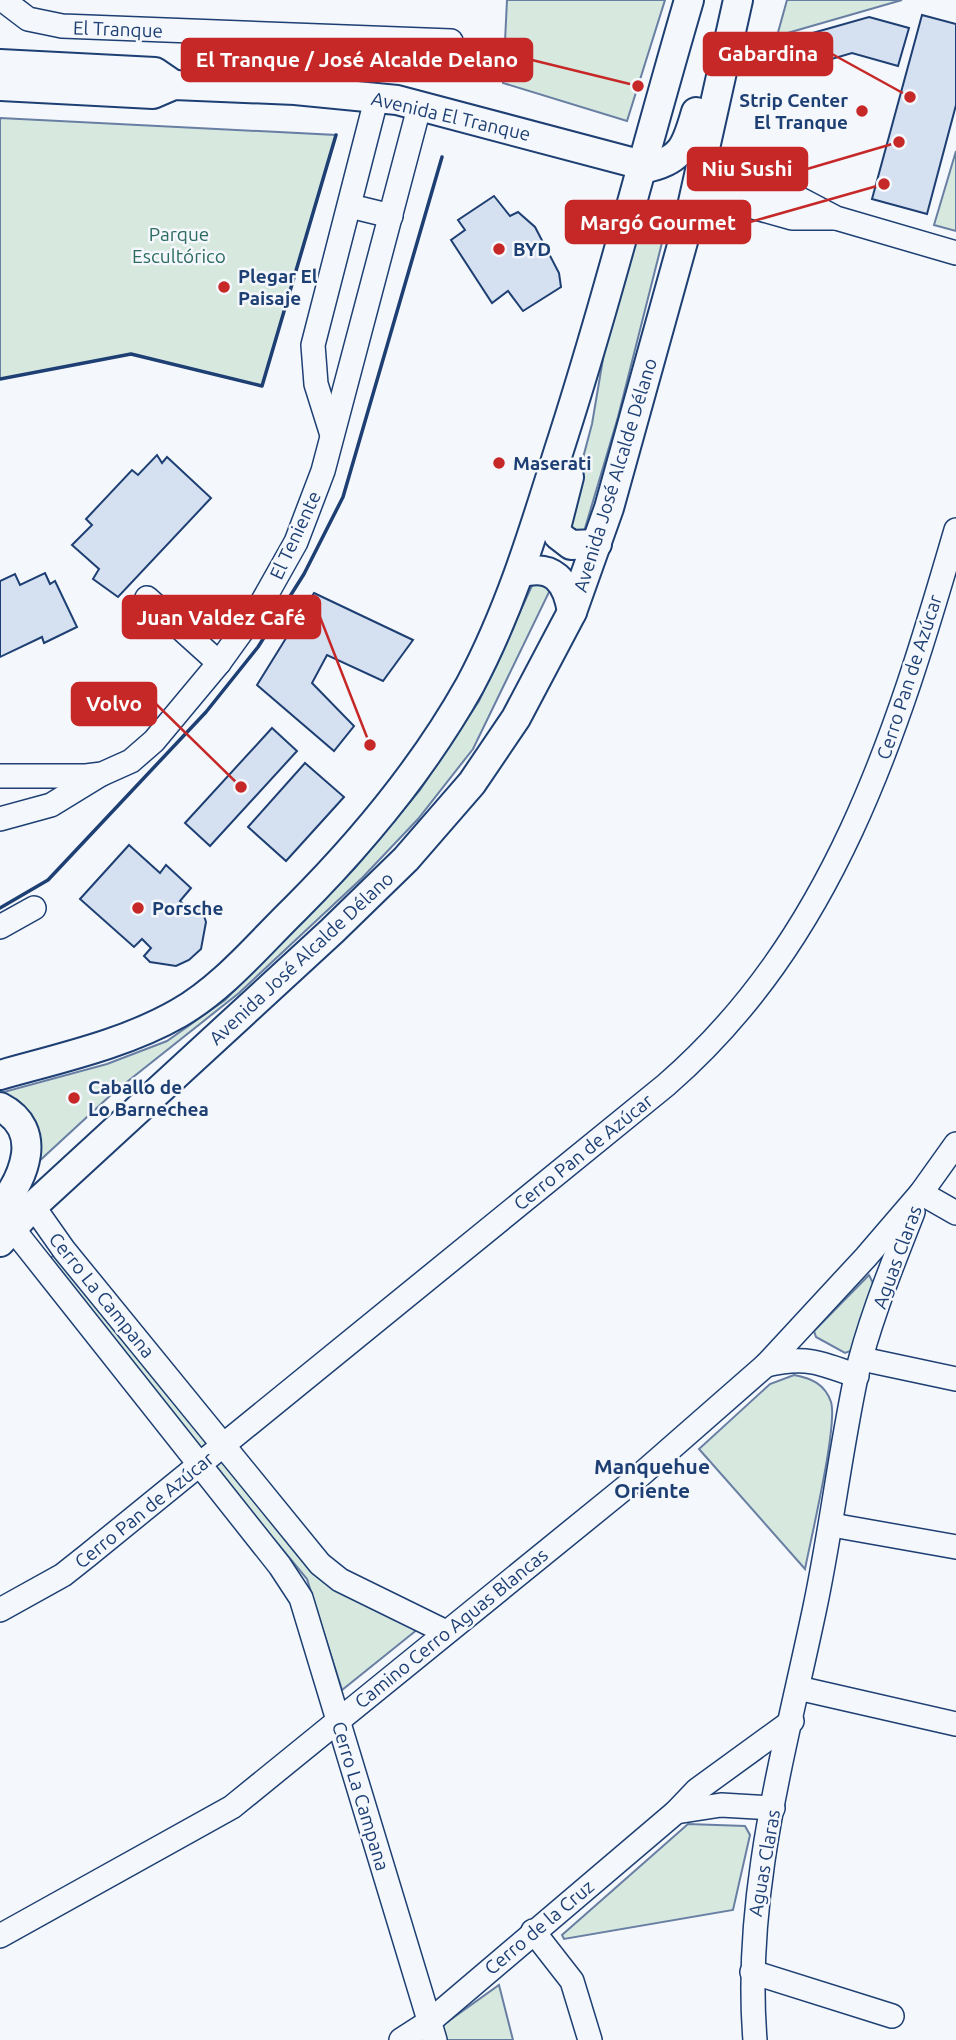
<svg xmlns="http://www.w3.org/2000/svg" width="956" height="2040" font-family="Ubuntu,sans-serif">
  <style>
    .green { fill: #d7e8df; stroke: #687fa3; stroke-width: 2 }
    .building { fill: #d5e0f0; stroke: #1d3f73; stroke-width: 2 }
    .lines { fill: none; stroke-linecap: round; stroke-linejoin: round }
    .minor-casing { stroke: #1d3f73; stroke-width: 26 }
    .major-casing { stroke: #1d3f73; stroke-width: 32 }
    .minor { stroke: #f4f7fb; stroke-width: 23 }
    .major { stroke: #f4f7fb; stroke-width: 28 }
    .wall { stroke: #1d3f73; stroke-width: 3.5 }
    .poi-dot { fill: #c62828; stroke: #f4f7fb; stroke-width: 2.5 }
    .labels { text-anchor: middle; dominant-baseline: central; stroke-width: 5; stroke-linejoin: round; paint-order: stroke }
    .street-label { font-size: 19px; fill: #1d3f73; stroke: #f4f7fb }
    .poi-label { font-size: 19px; font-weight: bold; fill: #1d3f73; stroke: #f4f7fb; text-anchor: start }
    .park-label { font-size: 19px; fill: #2c6c60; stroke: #f4f7fb }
    .neighbourhood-label { font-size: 21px; font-weight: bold; fill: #1d3f73; stroke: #f4f7fb }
    .leader { fill: none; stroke: #c62828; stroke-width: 2.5 }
    .callout-dot { fill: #c62828; stroke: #f4f7fb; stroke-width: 2.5 }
    .callout { fill: #c62828; stroke: #c62828; stroke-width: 2.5 }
    .callout-label { font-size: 21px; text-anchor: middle; font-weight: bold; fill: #fff }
  </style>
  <rect width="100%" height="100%" fill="#f4f7fb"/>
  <g class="green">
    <path d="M507 0H665L627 121 503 83Z"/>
    <path d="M787 0H902L777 36Z"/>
    <path d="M0 118 336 135 262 386 131 354 0 379Z"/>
    <path d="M956 151V231L934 225Z"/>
    <path d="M646 204 670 211 618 417 583 535 564 529 592 424 605 347Z"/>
    <path d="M535 579 551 588 473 749 418 819 362 878 239 993 113 1093 36 1164 0 1093 107 1064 167 1041 225 1000 355 868 420 790 479 701Z"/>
    <path d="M57 1253 312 1573 418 1629 342 1690 307 1579 45 1262Z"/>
    <path d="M869 1275 873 1283 853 1350 845 1353 816 1337 814 1331Z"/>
    <path d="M794 1375C811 1378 825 1384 831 1402 838 1425 811 1538 805 1569L699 1449 770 1384Z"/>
    <path d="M688 1824 745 1826 750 1835 733 1910 564 1939 562 1935Z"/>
    <path d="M499 1985 513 2040H422Z"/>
  </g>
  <g class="building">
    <path d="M922 15 956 24V105L927 214 872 199Z"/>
    <path d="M869 17 909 28 898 66 852 53 811 65 802 36Z"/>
    <path d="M494 196 510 216 518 212 535 227 559 273 561 287 523 311 508 291 492 303 451 240 465 230 458 220Z"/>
    <path d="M157 455 162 463 167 457 211 498 118 597 93 579 99 569 72 545 92 525 86 519 132 470 138 475Z"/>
    <path d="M45 573 50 584 55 581 77 627 44 643 42 637 0 657V581L15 574 20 585Z"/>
    <path d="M314 593 413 640 383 681 327 655 312 683 354 726 334 751 257 685Z"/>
    <path d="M272 728 297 751 210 846 185 823Z"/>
    <path d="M305 763 344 797 286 861 248 827Z"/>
    <path d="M129 845 160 873 166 865 191 888 180 901 190 911 195 905 203 913 206 922 201 949 189 960 176 966 150 962 144 956 151 948 142 939 134 947 80 899Z"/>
  </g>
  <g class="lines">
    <defs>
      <g id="minor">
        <path d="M3 0 28 19 62 26 451 41"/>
        <path d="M701 169 798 198 836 218 956 253"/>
        <path d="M696 191 792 218H833"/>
        <path d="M350 206 391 216"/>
        <path d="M332 435 316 384 313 345 377 96"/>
        <path d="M147 598 219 663"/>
        <path d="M0 776H86L102 774 131 761 154 741 219 663 260 606 296 542 323 471 420 104"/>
        <path d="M0 819 51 805 100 775"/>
        <path d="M0 927 34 908"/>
        <path d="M921 1193 956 1213"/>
        <path d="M33 1206 64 1250 320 1564 340 1580 446 1632"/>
        <path d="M13 1229 280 1566 301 1598 435 2040"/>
        <path d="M862 1359 956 1379"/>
        <path d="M766 1365C805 1356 820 1362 857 1376"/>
        <path d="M832 1525 956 1547"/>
        <path d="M0 1610 63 1575 87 1556 666 1085C834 939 896 736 956 530"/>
        <path d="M798 1688 956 1724"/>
        <path d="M676 1812 721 1805 773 1808"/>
        <path d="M533 1931 572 1981 590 2040"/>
        <path d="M0 1936 232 1807 637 1478 766 1365 866 1257 921 1193 956 1144"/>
        <path d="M752 1972 892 2016"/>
        <path d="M401 2040 429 2022 676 1812 697 1790 792 1721"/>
        <path d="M755 2040C743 1893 785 1750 815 1607 831 1531 840 1453 856 1377 869 1321 892 1266 913 1212"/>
      </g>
      <g id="major">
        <path d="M0 64 155 72 174 85"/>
        <path d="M0 86 153 94 174 85 295 90 397 100 650 167C684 159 687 142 696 112"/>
        <path d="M569 477 556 528 558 535 571 545 597 544"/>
        <path d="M520 573C553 563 567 581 572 612"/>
        <path d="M0 1075C60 1058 125 1044 179 1013 224 987 258 945 295 909 363 841 423 769 470 685 510 610 534 530 559 450 607 302 645 150 689 0"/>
        <path d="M0 1107C45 1130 24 1178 0 1208"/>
        <path d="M0 1242 33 1206 332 931 406 859 472 783 516 718 572 612 609 508 689 220 738 0"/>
      </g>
    </defs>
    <use href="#minor" class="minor-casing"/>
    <use href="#major" class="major-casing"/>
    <use href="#minor" class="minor"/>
    <use href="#major" class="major"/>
    <g class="wall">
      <path d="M0 379 131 354 262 386 336 135"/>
      <path d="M0 908 48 880 206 712 258 647 304 574 343 497 442 157"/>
    </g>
  </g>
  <g class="poi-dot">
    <circle cx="862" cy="111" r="7"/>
    <circle cx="499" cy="249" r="7"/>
    <circle cx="224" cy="287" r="7"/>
    <circle cx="499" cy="463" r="7"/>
    <circle cx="138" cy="908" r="7"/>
    <circle cx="74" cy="1098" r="7"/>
  </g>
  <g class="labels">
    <g class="street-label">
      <text transform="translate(118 29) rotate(2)">El Tranque</text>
      <text transform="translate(451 116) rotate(13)">Avenida El Tranque</text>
      <text transform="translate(615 475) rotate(-73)">Avenida José Alcalde Délano</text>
      <text transform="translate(295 535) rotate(-65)">El Teniente</text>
      <text transform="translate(909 677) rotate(-72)">Cerro Pan de Azúcar</text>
      <text transform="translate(301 958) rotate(-43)">Avenida José Alcalde Délano</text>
      <text transform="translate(583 1152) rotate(-39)">Cerro Pan de Azúcar</text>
      <text transform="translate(897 1257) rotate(-70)">Aguas Claras</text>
      <text transform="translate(102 1295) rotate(51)">Cerro La Campana</text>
      <text transform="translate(144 1510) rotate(-39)">Cerro Pan de Azúcar</text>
      <text transform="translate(451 1628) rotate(-39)">Camino Cerro Aguas Blancas</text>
      <text transform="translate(361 1796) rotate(73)">Cerro La Campana</text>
      <text transform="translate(764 1863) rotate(-80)">Aguas Claras</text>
      <text transform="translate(539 1927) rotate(-40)">Cerro de la Cruz</text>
    </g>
    <g class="poi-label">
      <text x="848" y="100" text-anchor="end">Strip Center<tspan x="848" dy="22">El Tranque</tspan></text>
      <text x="513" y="249">BYD</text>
      <text x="238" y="276">Plegar El<tspan x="238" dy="22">Paisaje</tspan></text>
      <text x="513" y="463">Maserati</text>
      <text x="152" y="908">Porsche</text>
      <text x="88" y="1087">Caballo de<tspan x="88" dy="22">Lo Barnechea</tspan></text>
    </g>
    <g class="park-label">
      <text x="179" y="234">Parque<tspan x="179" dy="22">Escultórico</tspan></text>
    </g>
    <g class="neighbourhood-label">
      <text x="652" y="1466">Manquehue<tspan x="652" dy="24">Oriente</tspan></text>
    </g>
  </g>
  <path class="leader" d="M910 97L832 54M638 86L532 60M899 142L807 169M884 184L750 222M370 745L320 617M241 787L156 704"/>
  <g class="callout-dot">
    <circle cx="910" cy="97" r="7"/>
    <circle cx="638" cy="86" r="7"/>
    <circle cx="899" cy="142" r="7"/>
    <circle cx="884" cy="184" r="7"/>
    <circle cx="370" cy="745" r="7"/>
    <circle cx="241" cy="787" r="7"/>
  </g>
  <g class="callout">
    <rect x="704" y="33" width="128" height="42" rx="7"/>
    <rect x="182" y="39" width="350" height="42" rx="7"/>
    <rect x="688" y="148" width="119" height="42" rx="7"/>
    <rect x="566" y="201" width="184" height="42" rx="7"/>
    <rect x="123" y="596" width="197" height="42" rx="7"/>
    <rect x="72" y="683" width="84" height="42" rx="7"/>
  </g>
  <g class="callout-label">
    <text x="768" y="61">Gabardina</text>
    <text x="357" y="67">El Tranque / José Alcalde Delano</text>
    <text x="747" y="176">Niu Sushi</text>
    <text x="658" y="230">Margó Gourmet</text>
    <text x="221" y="625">Juan Valdez Café</text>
    <text x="114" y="711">Volvo</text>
  </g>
</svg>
